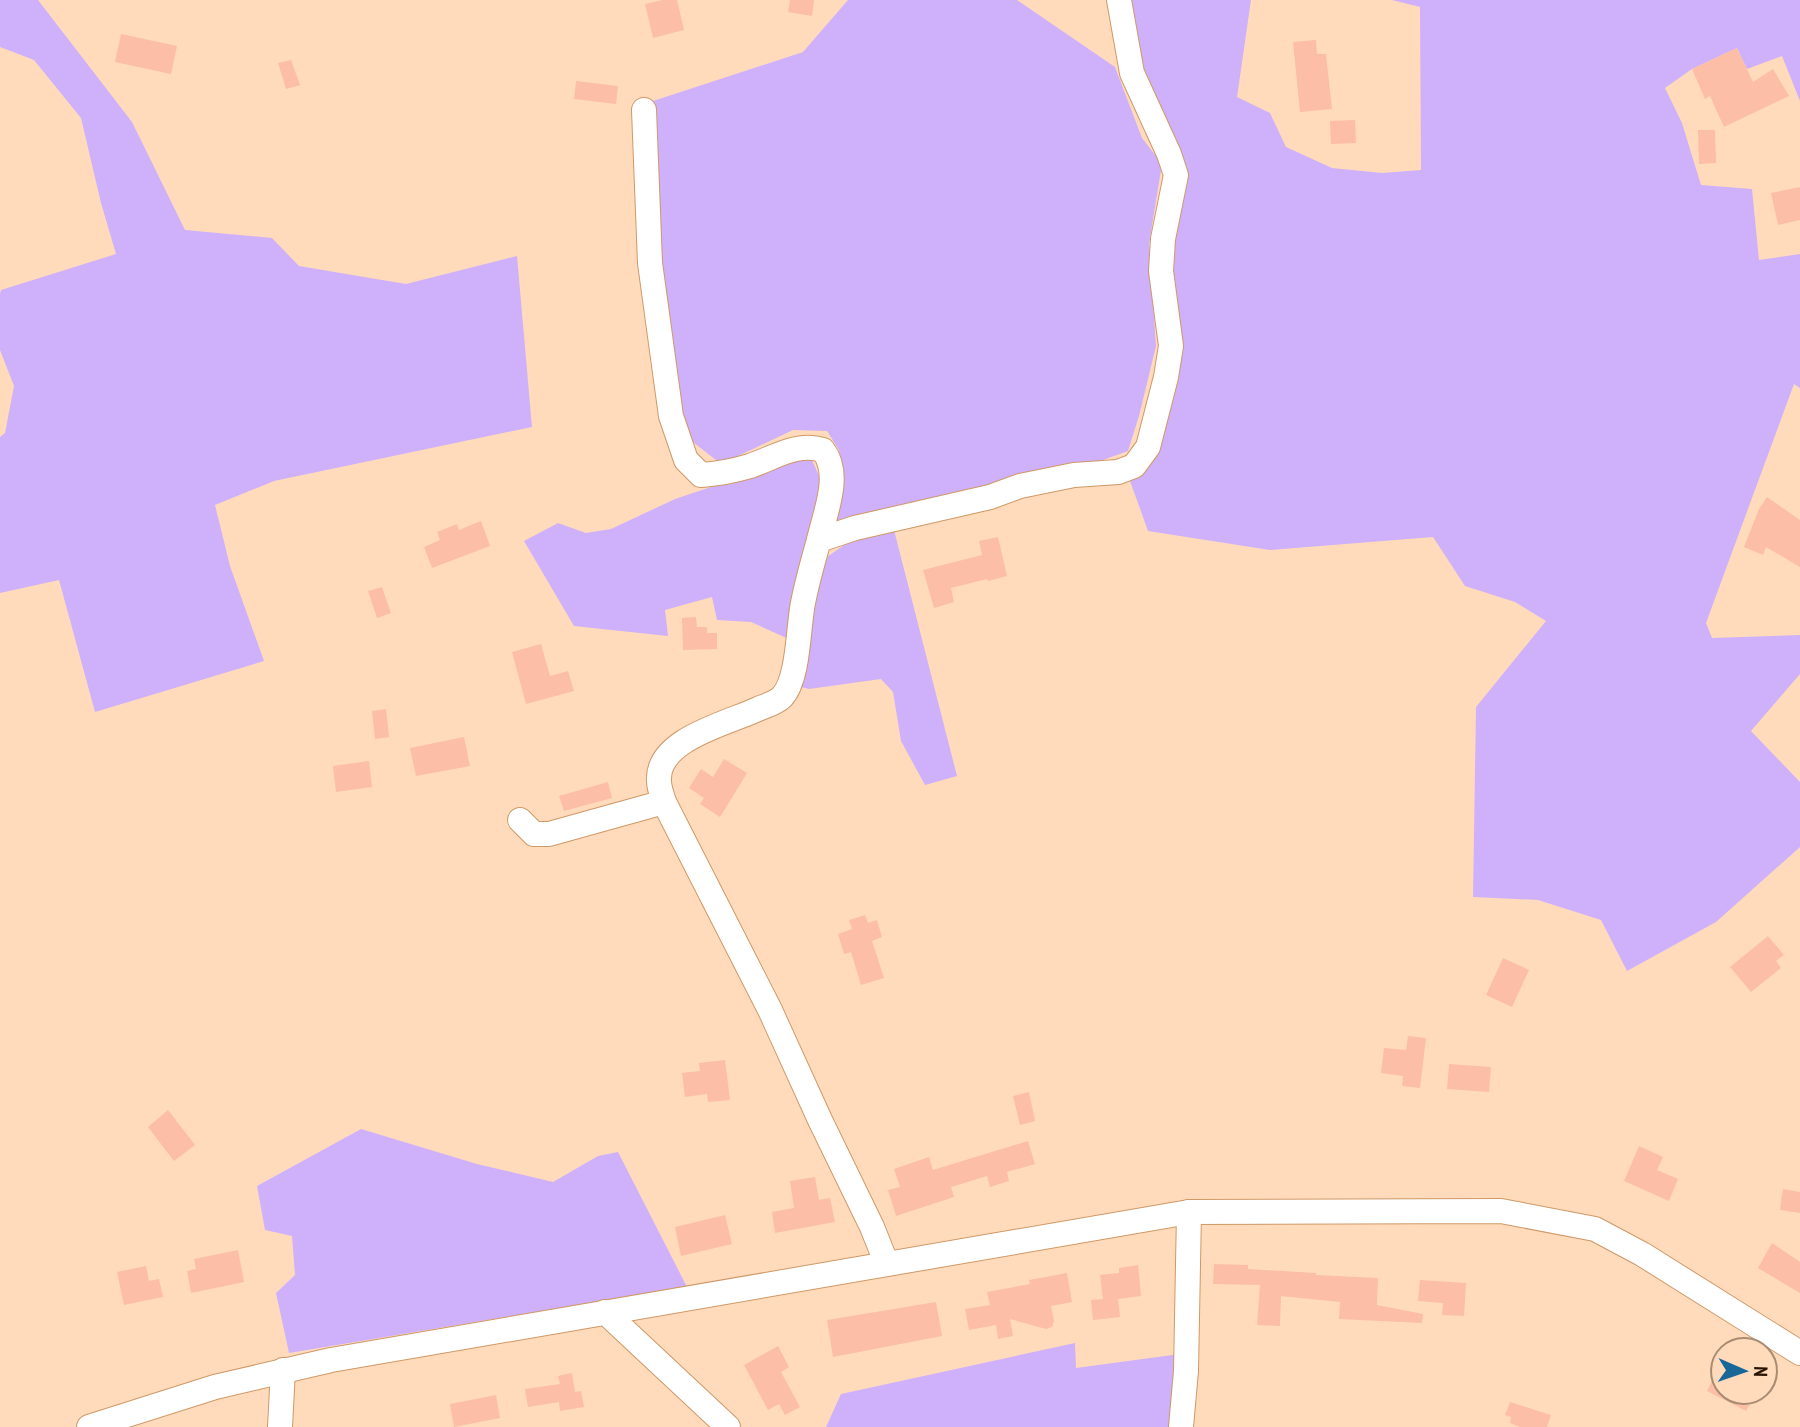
<svg xmlns="http://www.w3.org/2000/svg" width="1800" height="1427" font-family="'PT Sans Narrow',sans-serif">
  <style>
    .green { fill: #ceb1fa }
    .building { fill: #fcbea6 }
    .lines { fill: none; stroke-linecap: round; stroke-linejoin: round }
    .minor-casing { stroke: #d09866; stroke-width: 26 }
    .minor { stroke: #fff; stroke-width: 24 }
  </style>
  <rect width="100%" height="100%" fill="#ffdbbc"/>
  <g class="green">
    <path d="M0 0H38L132 122 185 230 272 238 299 266 406 284 517 256 532 427 274 481 215 505 230 566 264 661 95 712 59 580 0 593V437L5 433 14 386 0 350V294L1 290 116 254 101 203 81 118 34 60 0 47Z"/>
    <path d="M848 0H1017L1115 67 1142 138 1162 164 1149 244 1156 346 1139 416 1128 451 1092 464 1003 481 832 523 840 485 839 450 827 431 793 430 721 464 689 439 674 375 658 220 650 102 803 52Z"/>
    <path d="M1126 0H1251L1237 97 1270 113 1286 147 1332 168 1382 173 1421 170 1420 7 1392 0H1800V101L1782 56 1747 69 1737 48 1692 69 1665 88 1682 123 1701 185 1752 189 1759 260 1800 254V388L1794 384 1706 623 1712 638 1800 635V674L1751 731 1800 782V847L1716 922 1627 971 1601 920 1538 900 1473 897 1476 707 1546 621 1515 602 1465 586 1433 537 1270 550 1148 531 1130 481 1153 462 1173 394 1167 261 1181 181 1136 60Z"/>
    <path d="M795 459 812 460 820 478 814 525 791 640 751 622 717 620 712 597 665 610 668 636 574 626 524 541 558 523 586 533 611 529 675 499Z"/>
    <path d="M894 530 957 776 925 785 901 741 893 692 881 679 809 689 797 686 821 561 850 541Z"/>
    <path d="M361 1129 477 1164 553 1182 598 1156 618 1152 687 1287 289 1353 276 1293 295 1275 292 1236 265 1230 257 1186Z"/>
    <path d="M1075 1343 1076 1368 1180 1354 1174 1427H826L841 1394Z"/>
  </g>
  <g class="building">
    <path d="M662 0H677L684 30 653 38 645 4Z"/>
    <path d="M790 0H814L812 16 788 12Z"/>
    <path d="M121 34 177 46 171 74 115 62Z"/>
    <path d="M1316 40 1317 54H1326L1332 109 1300 112 1293 42Z"/>
    <path d="M1737 48 1753 82 1773 69 1789 96 1724 127 1710 96 1705 99 1692 69Z"/>
    <path d="M291 60 300 85 286 89 278 63Z"/>
    <path d="M576 81 618 86 616 104 574 99Z"/>
    <path d="M1355 120 1356 143 1331 144 1330 121Z"/>
    <path d="M1698 130H1715L1716 163 1699 164Z"/>
    <path d="M1800 187V220L1778 225 1771 193Z"/>
    <path d="M1767 497 1800 520V567L1766 547 1763 555 1744 547 1759 509Z"/>
    <path d="M481 521 490 546 432 568 424 547 440 540 437 532 457 524 459 530Z"/>
    <path d="M998 537 1007 576 988 581 987 579 951 588 954 602 934 608 923 570 982 555 979 541Z"/>
    <path d="M382 587 391 613 377 618 368 591Z"/>
    <path d="M696 617 697 627H707V633H717V649L683 650 682 618Z"/>
    <path d="M541 644 550 676 568 671 574 691 526 704 512 652Z"/>
    <path d="M386 709 389 737 375 739 372 711Z"/>
    <path d="M464 737 470 766 416 776 410 748Z"/>
    <path d="M724 759 747 773 720 817 700 804 704 798 689 788 701 769 713 777Z"/>
    <path d="M369 761 372 787 336 792 333 766Z"/>
    <path d="M608 782 612 798 564 811 559 796Z"/>
    <path d="M865 915 868 923 877 920 882 937 872 941 884 978 861 985 851 952 844 954 838 934 852 929 849 920Z"/>
    <path d="M1768 936 1784 955 1776 961 1781 968 1751 992 1730 967Z"/>
    <path d="M1503 958 1529 970 1512 1007 1486 995Z"/>
    <path d="M1408 1036 1426 1038 1420 1088 1402 1086 1403 1076 1381 1073 1384 1048 1406 1050Z"/>
    <path d="M725 1060 730 1100 708 1102 707 1094 685 1097 682 1073 700 1071 699 1063Z"/>
    <path d="M1449 1064 1491 1067 1489 1092 1447 1089Z"/>
    <path d="M1029 1092 1035 1121 1020 1125 1013 1096Z"/>
    <path d="M168 1110 195 1145 174 1161 148 1127Z"/>
    <path d="M1028 1141 1035 1164 1007 1172 1009 1181 990 1187 987 1176 951 1187 954 1197 896 1216 888 1190 900 1187 894 1169 929 1157 933 1170Z"/>
    <path d="M1639 1146 1663 1157 1657 1170 1678 1179 1669 1201 1624 1181Z"/>
    <path d="M815 1177 819 1200 830 1198 835 1222 775 1233 772 1212 794 1208 790 1181Z"/>
    <path d="M1783 1189 1800 1192V1213L1780 1210Z"/>
    <path d="M725 1215 732 1244 681 1256 675 1227Z"/>
    <path d="M1772 1243 1800 1262V1293L1758 1268Z"/>
    <path d="M238 1250 244 1282 191 1293 187 1271 196 1269 194 1259Z"/>
    <path d="M1214 1264 1248 1265V1269L1316 1273V1275L1378 1278 1377 1305 1423 1314 1422 1323 1339 1319 1340 1302 1281 1296 1280 1326 1257 1325 1260 1285 1213 1284Z"/>
    <path d="M1138 1265 1141 1296 1118 1299 1120 1317 1093 1320 1091 1300 1103 1299 1100 1275 1119 1273V1268Z"/>
    <path d="M146 1266 149 1281 159 1279 163 1297 124 1305 117 1272Z"/>
    <path d="M1067 1273 1072 1302 1051 1306 1054 1321 1052 1327 1046 1329 1010 1319 1013 1336 998 1339 996 1325 969 1330 965 1309 990 1305 987 1292 1030 1284 1029 1280Z"/>
    <path d="M1420 1280 1466 1283 1464 1316 1442 1315 1443 1303 1418 1301Z"/>
    <path d="M936 1302 942 1336 833 1357 827 1320Z"/>
    <path d="M778 1346 789 1367 781 1372 800 1407 785 1415 779 1404 768 1410 744 1365Z"/>
    <path d="M1723 1358V1392H1756L1746 1411 1707 1391Z"/>
    <path d="M572 1373 575 1392 581 1391 584 1407 560 1411 559 1402 528 1407 525 1389 560 1384 558 1376Z"/>
    <path d="M496 1395 500 1418 454 1427 450 1404Z"/>
    <path d="M1510 1402 1551 1415 1547 1427H1520L1510 1423 1511 1417 1505 1415Z"/>
  </g>
  <g class="lines">
    <defs>
      <g id="minor">
        <path d="M644 110 650 263 671 416 686 460 701 475C718 474 733 471 750 466 774 458 796 442 823 450 842 475 825 512 819 540"/>
        <path d="M520 820 534 834H549L664 802"/>
        <path d="M886 1262 872 1227 820 1120 770 1010 664 802C662 795 659 788 659 781 656 739 729 723 758 709 765 706 776 703 782 697 799 679 798 627 803 603 807 582 813 561 819 540L855 528 990 497 1020 486 1074 475 1118 472 1134 466 1148 447 1166 377 1171 346 1161 271 1163 239 1176 175 1169 154 1132 73 1119 0"/>
        <path d="M605 1312 728 1427"/>
        <path d="M89 1427 215 1387 331 1360 1189 1212 1501 1211 1595 1229 1642 1254 1800 1353"/>
        <path d="M280 1427 283 1370"/>
        <path d="M1181 1427 1186 1371 1189 1212"/>
      </g>
    </defs>
    <use href="#minor" class="minor-casing"/>
    <use href="#minor" class="minor"/>
  </g>
  <g transform="translate(1744 1371) rotate(92)"><circle r="33" fill="#ffdbbc" stroke="#a98b71" stroke-width="2"/>
  <path d="M0-5L12 26L0 18L-12 26Z" fill="#176799"/>
  <text y="-10" font-size="19" font-weight="bold" text-anchor="middle" fill="#291401">N</text>
  </g>
</svg>
